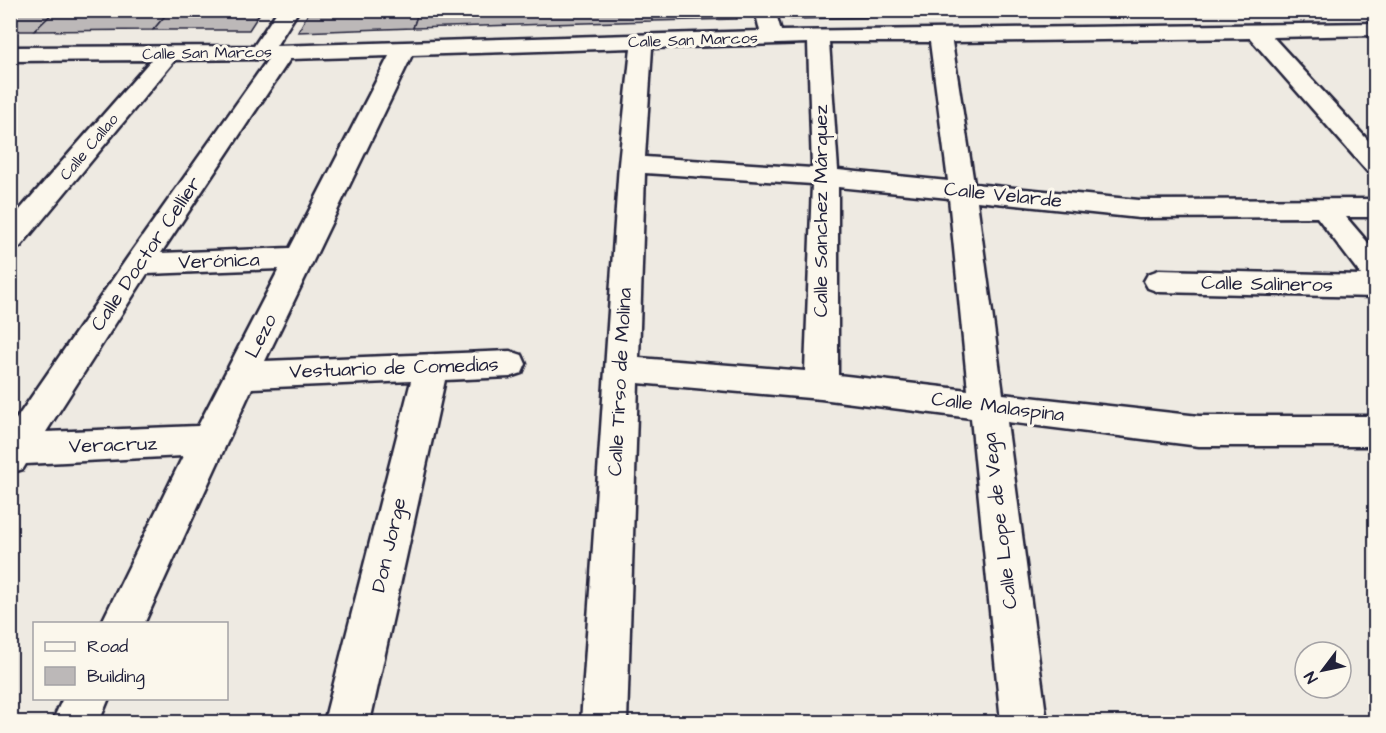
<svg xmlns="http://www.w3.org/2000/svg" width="1386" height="733" font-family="'Architects Daughter',sans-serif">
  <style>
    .building { fill: #bcb8b8; stroke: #22223b; stroke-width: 1.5 }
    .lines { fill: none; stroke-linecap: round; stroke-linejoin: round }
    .street-casing { stroke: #22223b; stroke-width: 5 }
    .street { fill: #fbf7ec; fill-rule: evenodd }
    .labels { text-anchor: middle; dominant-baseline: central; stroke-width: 6; stroke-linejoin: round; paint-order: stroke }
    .far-street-label { font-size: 16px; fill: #22223b; stroke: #fbf7ec }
    .street-label { font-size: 20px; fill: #22223b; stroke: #fbf7ec }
  </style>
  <rect width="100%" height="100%" fill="#eeeae2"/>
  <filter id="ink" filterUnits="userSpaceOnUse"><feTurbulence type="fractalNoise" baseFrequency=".0167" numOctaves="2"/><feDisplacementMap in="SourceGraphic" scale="12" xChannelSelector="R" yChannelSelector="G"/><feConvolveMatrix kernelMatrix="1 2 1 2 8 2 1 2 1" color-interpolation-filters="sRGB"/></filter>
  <g filter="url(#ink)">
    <g class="building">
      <path d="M10 10H56L34 31H10Z"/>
      <path d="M56 10H170L153 30 34 31Z"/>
      <path d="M170 10H262L249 30H153Z"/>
      <path d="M310 10H419L413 28 298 32Z"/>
      <path d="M419 10H651L652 21 413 28Z"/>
      <path d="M651 10H735L737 19 652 21Z"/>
      <path d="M788 10H883L886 17 791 19Z"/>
    </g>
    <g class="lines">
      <defs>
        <g id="street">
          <path d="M278 10H299L276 46 760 31 755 10H775L781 31 1376 23V35L1273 37 1376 149V173L1367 171 1250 38 952 42 974 184 1139 200 1376 199V217H1346L1376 252V297L1159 292 1148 288 1144 281 1148 274 1159 270 1361 275 1317 217 1139 218 977 201 1003 394 1199 416H1376V446H1199L1007 422 1047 722H1001L971 418 821 399 638 383 627 722H581L619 164 631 48 412 55 265 361 510 351 522 355 526 364 522 373 510 377 445 380 370 722H324L411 381 252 388 144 624H101L183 456 26 464 23 469 10 473V428L128 257 268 59 175 60 20 247 10 249V221L151 60 10 61V47L254 46ZM829 42H930L948 181 838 170ZM808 43 812 168 645 157 652 48ZM389 56 290 248 161 253 290 59ZM645 173 812 184 805 371 639 358ZM838 187 949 198 968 390 838 375ZM279 269 198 426 46 432 147 274Z"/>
          <path d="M63 698H109L99 722H52Z"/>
        </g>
      </defs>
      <use href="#street" class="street-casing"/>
      <use href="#street" class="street"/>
    </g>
  </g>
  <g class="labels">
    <g class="far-street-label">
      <text transform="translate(693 40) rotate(-2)">Calle San Marcos</text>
      <text transform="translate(207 53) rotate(-1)">Calle San Marcos</text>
      <text transform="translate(89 147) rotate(-50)">Calle Callao</text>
    </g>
    <g class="street-label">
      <text transform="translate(1003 195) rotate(6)">Calle Velarde</text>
      <text transform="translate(821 211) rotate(-90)">Calle Sanchez Márquez</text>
      <text transform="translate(146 254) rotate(-56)">Calle Doctor Cellier</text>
      <text transform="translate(219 261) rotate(-2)">Verónica</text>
      <text transform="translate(1267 284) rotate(1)">Calle Salineros</text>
      <text transform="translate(261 336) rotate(-63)">Lezo</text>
      <text transform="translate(394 368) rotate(-2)">Vestuario de Comedias</text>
      <text transform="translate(620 382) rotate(-87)">Calle Tirso de Molina</text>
      <text transform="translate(998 407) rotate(7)">Calle Malaspina</text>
      <text transform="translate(113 445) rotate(-2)">Veracruz</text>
      <text transform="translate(1000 521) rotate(-97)">Calle Lope de Vega</text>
      <text transform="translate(389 545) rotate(-77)">Don Jorge</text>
    </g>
  </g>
  <rect width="1386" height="733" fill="none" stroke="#fbf7ec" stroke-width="36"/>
  <rect x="18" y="18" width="1350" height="697" fill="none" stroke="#22223b" stroke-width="2" filter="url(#ink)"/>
  <rect x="33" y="622" width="195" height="78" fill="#fbf7ec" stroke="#a4a2a5" stroke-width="1.5"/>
  <rect x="45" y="642" width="30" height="9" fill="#fbf7ec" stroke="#a4a2a5" stroke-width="1.5"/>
  <text x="87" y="652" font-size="18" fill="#22223b">Road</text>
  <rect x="45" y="667" width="30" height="18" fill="#bcb8b8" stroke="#a4a2a5" stroke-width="1.5"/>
  <text x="87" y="682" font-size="18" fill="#22223b">Building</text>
  <g transform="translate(1323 670) rotate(238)"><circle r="28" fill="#fbf7ec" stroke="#a4a2a5" stroke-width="1.5"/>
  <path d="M0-4.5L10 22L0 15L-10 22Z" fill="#22223b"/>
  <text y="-9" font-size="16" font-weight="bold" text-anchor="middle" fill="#22223b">N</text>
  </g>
</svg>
